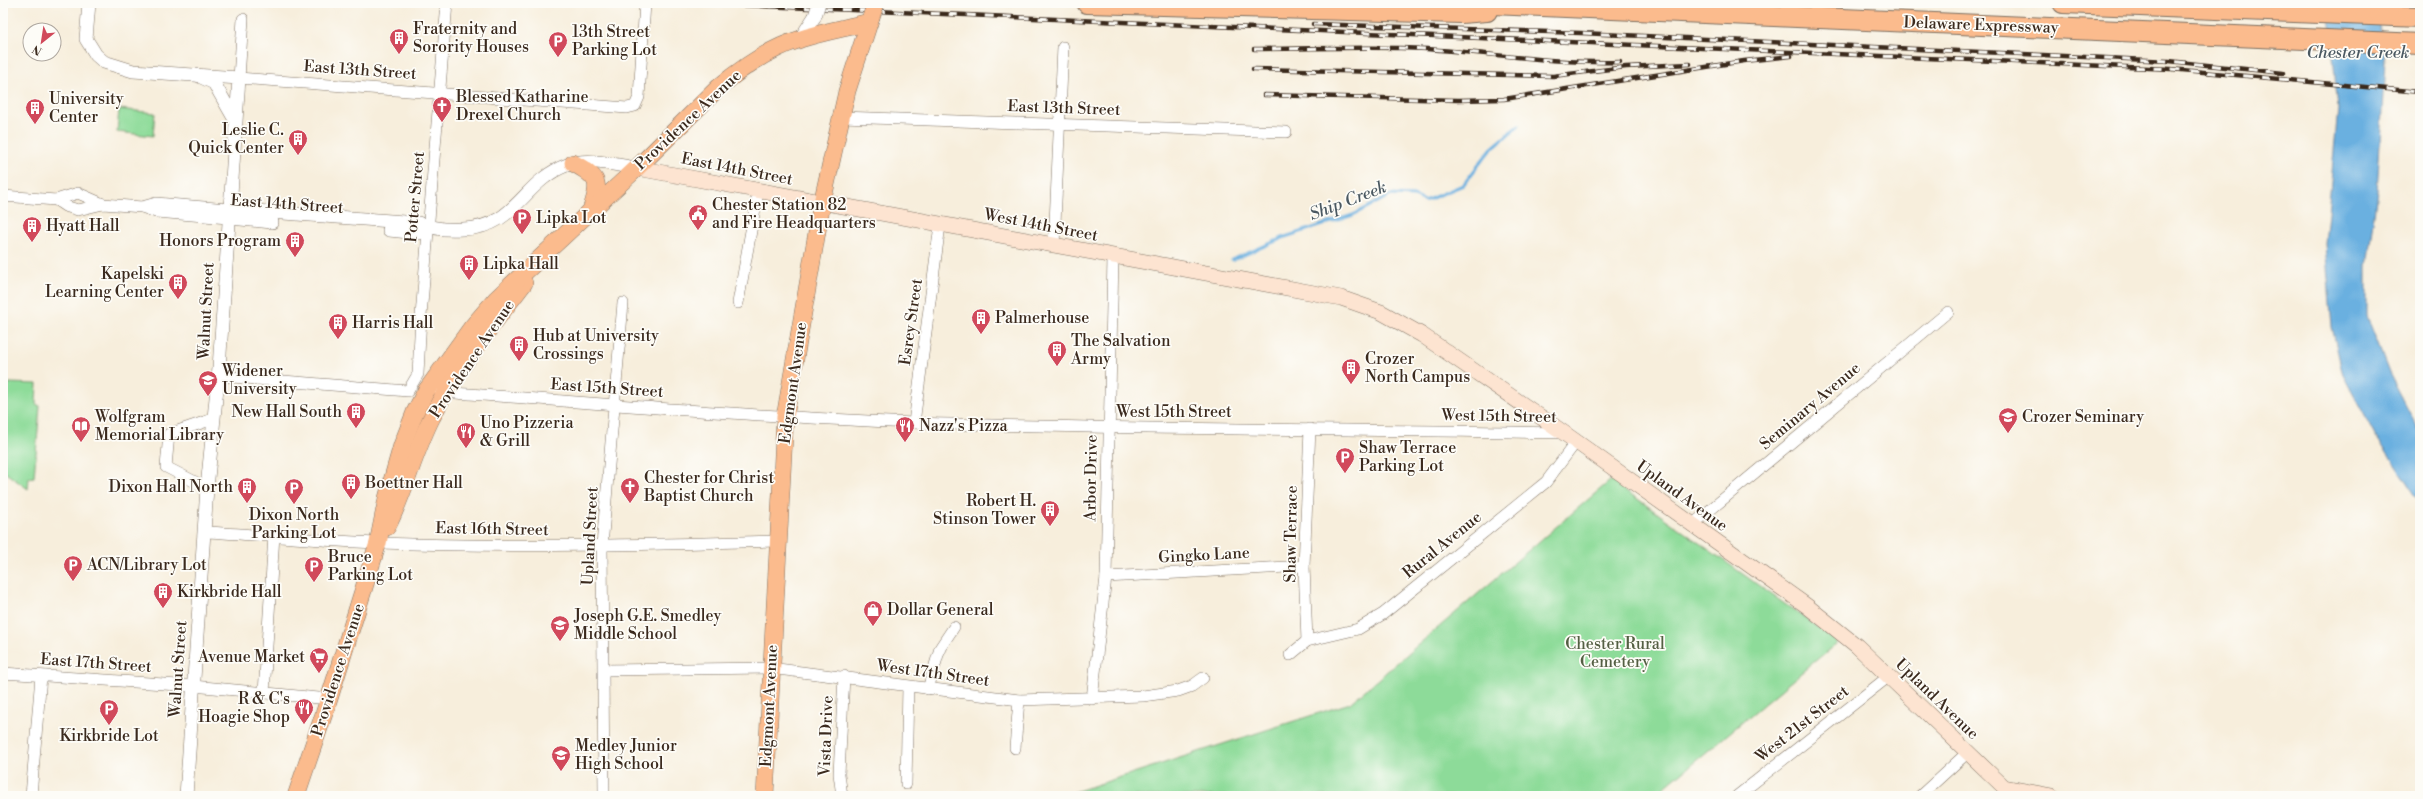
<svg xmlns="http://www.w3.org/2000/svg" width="2423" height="799" font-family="'Libre Bodoni',serif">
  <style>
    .green { fill: #8ddb99; stroke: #64825c }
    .water { fill: #6ab0e0; stroke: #526d7f }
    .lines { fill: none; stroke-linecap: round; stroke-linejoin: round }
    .stream { stroke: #6ab0e0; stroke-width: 3 }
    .minor-casing { stroke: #7d6f60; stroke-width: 12 }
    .tertiary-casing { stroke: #7d6f60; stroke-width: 14 }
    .secondary-casing { stroke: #7d6f60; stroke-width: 16 }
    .primary-casing { stroke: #7d6f60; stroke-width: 18 }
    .motorway-casing { stroke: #7d6f60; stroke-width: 22 }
    .minor { stroke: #fff; stroke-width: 11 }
    .tertiary { stroke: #fff; stroke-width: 13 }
    .secondary { stroke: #fde4d1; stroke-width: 15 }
    .primary { stroke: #fbbb8d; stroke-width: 17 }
    .motorway { stroke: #fbbb8d; stroke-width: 20 }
    .rail-casing { stroke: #3b2a1e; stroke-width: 4.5 }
    .rail { stroke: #fdfcf7; stroke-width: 3; stroke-dasharray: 9; stroke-linecap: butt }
    .tertiary-bridge-casing { stroke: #7d6f60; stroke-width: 14; stroke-linecap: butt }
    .primary-bridge-casing { stroke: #7d6f60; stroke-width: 18; stroke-linecap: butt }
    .tertiary-bridge { stroke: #fff; stroke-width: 13 }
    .primary-bridge { stroke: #fbbb8d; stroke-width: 17 }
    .labels { text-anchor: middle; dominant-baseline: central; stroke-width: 3.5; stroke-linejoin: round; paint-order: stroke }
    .street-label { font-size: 16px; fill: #3b2a1e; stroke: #fdfcf7 }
    .poi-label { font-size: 16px; fill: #3b2a1e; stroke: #fdfcf7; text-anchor: start }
    .park-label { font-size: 16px; fill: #545f43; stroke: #fdfcf7 }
    .water-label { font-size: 17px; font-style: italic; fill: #4b5962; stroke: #fdfcf7 }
  </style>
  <rect width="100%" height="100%" fill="#fdfcf7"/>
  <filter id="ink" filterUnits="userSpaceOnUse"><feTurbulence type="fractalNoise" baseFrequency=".025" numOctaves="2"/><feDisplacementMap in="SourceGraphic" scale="8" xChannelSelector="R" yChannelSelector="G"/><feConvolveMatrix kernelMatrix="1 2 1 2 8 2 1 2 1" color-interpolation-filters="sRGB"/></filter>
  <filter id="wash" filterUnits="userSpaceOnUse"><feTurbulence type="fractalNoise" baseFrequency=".012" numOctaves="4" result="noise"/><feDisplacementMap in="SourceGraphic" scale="16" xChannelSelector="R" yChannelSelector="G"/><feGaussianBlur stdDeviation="0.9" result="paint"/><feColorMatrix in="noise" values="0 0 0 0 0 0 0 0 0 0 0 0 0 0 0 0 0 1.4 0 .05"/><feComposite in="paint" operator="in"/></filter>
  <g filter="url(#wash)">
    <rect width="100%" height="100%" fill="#f7eedc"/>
    <g class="green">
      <path d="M119 109 155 113 153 136 117 132Z"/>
      <path d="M9 383 37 384 36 404 40 406 34 477 29 478 28 489 3 471V385L8 386Z"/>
      <path d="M1611 480 1838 642 1654 796H1062L1350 703Z"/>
    </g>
    <path class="water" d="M2328 3H2373L2381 32 2385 61 2377 192 2367 266V316L2389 373 2420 433V502L2375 435 2343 375 2332 327 2325 244 2338 109Z"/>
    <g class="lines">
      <path class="stream" d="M1232 260 1285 237 1353 215 1391 195 1414 196 1425 201 1463 185 1491 149 1519 125"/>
    </g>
  </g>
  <g filter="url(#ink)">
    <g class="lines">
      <defs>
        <g id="minor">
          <path d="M243 19 239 78 627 108 635 106 639 97 645 3"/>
          <path d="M841 117 1286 132"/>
          <path d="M3 196 56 200 78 193 103 204"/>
          <path d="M56 200 65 206 78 210 103 204 142 207 156 212 228 218"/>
          <path d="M142 207 156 203 228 209"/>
          <path d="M1054 245 1063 47"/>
          <path d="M738 303 758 192"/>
          <path d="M219 376 408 391 418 374 421 316 447 3"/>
          <path d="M440 392C598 403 756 417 914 423 1131 430 1347 429 1564 433"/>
          <path d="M914 423 940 225"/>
          <path d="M207 488 166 467 169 434 213 419"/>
          <path d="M1692 525 1948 312"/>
          <path d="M206 532C264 535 322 541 380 543 513 548 645 545 778 541"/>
          <path d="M1106 577 1304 566"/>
          <path d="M1307 641 1304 566 1310 429"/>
          <path d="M1290 655 1307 641 1358 629 1383 614 1546 482 1576 442"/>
          <path d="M604 670 770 668 1019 700 1143 696 1178 691 1192 686 1203 678"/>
          <path d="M3 673 193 686 329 699"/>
          <path d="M928 689 940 648 954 627"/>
          <path d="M264 693 274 535"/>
          <path d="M1092 699 1106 577 1113 258"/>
          <path d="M1015 748 1019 700"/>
          <path d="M906 784 908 687"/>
          <path d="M31 796 41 676"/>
          <path d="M604 796 602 546 623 303"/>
          <path d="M842 796 839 774 844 676"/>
          <path d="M1737 796 1888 677"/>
          <path d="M1920 796 1967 753"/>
        </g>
        <g id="tertiary">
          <path d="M89 3 86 39 96 55 104 62 133 71 239 78 219 368 207 488 186 796"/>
          <path d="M800 39 815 16"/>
          <path d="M201 77 214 83 234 118"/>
          <path d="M228 209 418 223C432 229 448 230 463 229 518 227 521 182 567 165 588 157 615 165 637 168"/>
          <path d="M230 218 272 222"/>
          <path d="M389 230 419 233 428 227"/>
        </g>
        <path id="secondary" d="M637 168 1341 298 1381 312 1422 335 1564 433 1807 606 1857 646 2004 787 2052 796"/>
        <g id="primary">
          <path d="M573 163C599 177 601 182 591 210"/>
          <path d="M387 527C405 492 414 452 432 417 454 371 493 324 524 283"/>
          <path d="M296 796 329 699 378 543 387 498 402 445 415 412 426 391 472 327 496 299 637 168 719 87C743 67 770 48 801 39 823 32 846 28 869 22"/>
          <path d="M765 796 785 417 822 203 847 91 871 17"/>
        </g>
        <g id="motorway">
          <path d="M1087 3 1461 13 1487 11"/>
          <path d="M1470 3 2420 44"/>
          <path d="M2063 3 2420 17"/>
        </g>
      </defs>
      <use href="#minor" class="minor-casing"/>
      <use href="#tertiary" class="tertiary-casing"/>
      <use href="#secondary" class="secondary-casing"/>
      <use href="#primary" class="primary-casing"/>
      <use href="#motorway" class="motorway-casing"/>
      <use href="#minor" class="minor"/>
      <use href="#tertiary" class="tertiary"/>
      <use href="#secondary" class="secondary"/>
      <use href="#primary" class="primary"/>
      <use href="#motorway" class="motorway"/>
      <defs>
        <g id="rail">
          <path d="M697 3 2171 69 2420 92"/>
          <path d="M1313 24 1581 33 2169 61 2283 73"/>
          <path d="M1254 49C1312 49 1369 46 1427 49 1491 53 1556 64 1620 62"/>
          <path d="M1253 69 1553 76 1626 67 1690 64"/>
          <path d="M1264 95 1458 100 1504 99 1744 61 1791 56"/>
        </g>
      </defs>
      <use href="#rail" class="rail-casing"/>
      <use href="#rail" class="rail"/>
      <defs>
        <path id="tertiary-bridge" d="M815 16 819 3"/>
        <path id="primary-bridge" d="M871 17 876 3"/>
      </defs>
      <use href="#tertiary-bridge" class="tertiary-bridge-casing"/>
      <use href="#primary-bridge" class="primary-bridge-casing"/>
      <use href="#tertiary-bridge" class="tertiary-bridge"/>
      <use href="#primary-bridge" class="primary-bridge"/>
    </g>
  </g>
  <defs>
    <symbol id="building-pin" viewBox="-11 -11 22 30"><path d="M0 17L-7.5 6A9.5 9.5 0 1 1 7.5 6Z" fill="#d1495b" stroke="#fdfcf7"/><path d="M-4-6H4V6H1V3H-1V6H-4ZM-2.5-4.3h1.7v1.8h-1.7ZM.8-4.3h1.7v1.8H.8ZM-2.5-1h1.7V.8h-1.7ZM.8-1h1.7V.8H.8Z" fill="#fff"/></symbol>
    <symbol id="parking-pin" viewBox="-11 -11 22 30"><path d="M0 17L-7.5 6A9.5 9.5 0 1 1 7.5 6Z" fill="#d1495b" stroke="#fdfcf7"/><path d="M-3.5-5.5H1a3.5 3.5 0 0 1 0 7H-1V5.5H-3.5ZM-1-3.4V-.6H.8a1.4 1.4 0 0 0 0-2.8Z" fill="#fff"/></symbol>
    <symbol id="church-pin" viewBox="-11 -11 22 30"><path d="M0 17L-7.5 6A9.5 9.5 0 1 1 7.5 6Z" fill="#d1495b" stroke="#fdfcf7"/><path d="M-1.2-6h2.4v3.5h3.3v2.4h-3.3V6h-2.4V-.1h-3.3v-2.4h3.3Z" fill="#fff"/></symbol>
    <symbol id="civic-pin" viewBox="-11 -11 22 30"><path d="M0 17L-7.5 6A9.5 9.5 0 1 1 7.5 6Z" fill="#d1495b" stroke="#fdfcf7"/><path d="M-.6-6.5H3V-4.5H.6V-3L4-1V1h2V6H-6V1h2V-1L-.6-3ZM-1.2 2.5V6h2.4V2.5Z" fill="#fff"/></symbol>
    <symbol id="university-pin" viewBox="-11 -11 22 30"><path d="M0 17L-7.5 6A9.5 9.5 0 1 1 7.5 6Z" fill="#d1495b" stroke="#fdfcf7"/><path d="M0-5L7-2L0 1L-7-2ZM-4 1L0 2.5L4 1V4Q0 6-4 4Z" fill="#fff"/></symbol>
    <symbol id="school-pin" viewBox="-11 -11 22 30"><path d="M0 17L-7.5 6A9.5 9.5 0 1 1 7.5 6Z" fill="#d1495b" stroke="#fdfcf7"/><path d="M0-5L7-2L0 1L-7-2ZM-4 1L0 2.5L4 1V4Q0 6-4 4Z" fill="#fff"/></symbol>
    <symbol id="library-pin" viewBox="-11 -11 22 30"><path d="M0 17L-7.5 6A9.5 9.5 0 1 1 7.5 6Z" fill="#d1495b" stroke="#fdfcf7"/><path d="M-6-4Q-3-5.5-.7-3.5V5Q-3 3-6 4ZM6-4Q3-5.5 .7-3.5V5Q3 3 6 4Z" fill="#fff"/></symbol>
    <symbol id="restaurant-pin" viewBox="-11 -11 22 30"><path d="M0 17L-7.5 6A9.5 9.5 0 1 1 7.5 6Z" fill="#d1495b" stroke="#fdfcf7"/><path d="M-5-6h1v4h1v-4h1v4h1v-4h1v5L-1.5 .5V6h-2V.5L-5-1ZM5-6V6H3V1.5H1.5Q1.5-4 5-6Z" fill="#fff"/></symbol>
    <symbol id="shop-pin" viewBox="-11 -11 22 30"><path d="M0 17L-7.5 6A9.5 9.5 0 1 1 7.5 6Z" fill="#d1495b" stroke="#fdfcf7"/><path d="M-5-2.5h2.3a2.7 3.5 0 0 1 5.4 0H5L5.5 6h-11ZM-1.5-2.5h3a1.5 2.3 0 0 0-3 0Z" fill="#fff"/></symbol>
    <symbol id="supermarket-pin" viewBox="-11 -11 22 30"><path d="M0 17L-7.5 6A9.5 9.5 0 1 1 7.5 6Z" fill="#d1495b" stroke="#fdfcf7"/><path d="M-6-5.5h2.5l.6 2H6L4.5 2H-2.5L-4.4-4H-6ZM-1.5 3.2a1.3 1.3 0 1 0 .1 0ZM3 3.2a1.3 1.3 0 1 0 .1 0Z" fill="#fff"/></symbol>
  </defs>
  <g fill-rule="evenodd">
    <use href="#building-pin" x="388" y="27" width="22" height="30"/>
    <use href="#parking-pin" x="547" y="30" width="22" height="30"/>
    <use href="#church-pin" x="431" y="95" width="22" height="30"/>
    <use href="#building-pin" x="24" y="97" width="22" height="30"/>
    <use href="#building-pin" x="287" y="128" width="22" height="30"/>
    <use href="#civic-pin" x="687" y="203" width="22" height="30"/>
    <use href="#parking-pin" x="511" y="207" width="22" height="30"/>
    <use href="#building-pin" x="21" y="215" width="22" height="30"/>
    <use href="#building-pin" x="284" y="230" width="22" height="30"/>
    <use href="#building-pin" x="458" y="253" width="22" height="30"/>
    <use href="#building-pin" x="167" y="272" width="22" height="30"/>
    <use href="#building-pin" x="970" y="307" width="22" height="30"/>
    <use href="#building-pin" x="327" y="312" width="22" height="30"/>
    <use href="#building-pin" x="508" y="334" width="22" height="30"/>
    <use href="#building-pin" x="1046" y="339" width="22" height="30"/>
    <use href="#building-pin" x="1340" y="357" width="22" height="30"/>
    <use href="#university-pin" x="197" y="369" width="22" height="30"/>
    <use href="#building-pin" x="345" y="401" width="22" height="30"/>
    <use href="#school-pin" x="1997" y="406" width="22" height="30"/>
    <use href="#library-pin" x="70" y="415" width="22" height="30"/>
    <use href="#restaurant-pin" x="894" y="415" width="22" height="30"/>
    <use href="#restaurant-pin" x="455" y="421" width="22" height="30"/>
    <use href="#parking-pin" x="1334" y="446" width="22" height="30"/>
    <use href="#building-pin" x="340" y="472" width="22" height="30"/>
    <use href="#building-pin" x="236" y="476" width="22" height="30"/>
    <use href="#church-pin" x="619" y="476" width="22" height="30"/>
    <use href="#parking-pin" x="283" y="477" width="22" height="30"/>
    <use href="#building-pin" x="1039" y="499" width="22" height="30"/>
    <use href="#parking-pin" x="62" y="554" width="22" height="30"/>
    <use href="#parking-pin" x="303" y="555" width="22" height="30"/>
    <use href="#building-pin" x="152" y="581" width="22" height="30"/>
    <use href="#shop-pin" x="862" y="599" width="22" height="30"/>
    <use href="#school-pin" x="549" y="614" width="22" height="30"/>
    <use href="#supermarket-pin" x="308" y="646" width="22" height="30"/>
    <use href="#restaurant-pin" x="293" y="697" width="22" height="30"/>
    <use href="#parking-pin" x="98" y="698" width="22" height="30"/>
    <use href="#school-pin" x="550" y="744" width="22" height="30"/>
  </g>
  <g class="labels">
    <g class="street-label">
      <text transform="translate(1981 25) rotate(2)">Delaware Expressway</text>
      <text transform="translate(360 70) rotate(4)">East 13th Street</text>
      <text transform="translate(1064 108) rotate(2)">East 13th Street</text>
      <text transform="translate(688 120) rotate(-43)">Providence Avenue</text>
      <text transform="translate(737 169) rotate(11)">East 14th Street</text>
      <text transform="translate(415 197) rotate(-85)">Potter Street</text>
      <text transform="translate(287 204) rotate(4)">East 14th Street</text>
      <text transform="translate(1041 225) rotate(11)">West 14th Street</text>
      <text transform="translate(206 311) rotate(-87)">Walnut Street</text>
      <text transform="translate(911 322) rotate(-82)">Esrey Street</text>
      <text transform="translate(472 359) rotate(-56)">Providence Avenue</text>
      <text transform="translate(793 383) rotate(-82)">Edgmont Avenue</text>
      <text transform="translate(607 388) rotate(4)">East 15th Street</text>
      <text transform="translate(1810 406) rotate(-40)">Seminary Avenue</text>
      <text x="1174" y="412">West 15th Street</text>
      <text transform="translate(1499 416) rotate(1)">West 15th Street</text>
      <text transform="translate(1091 478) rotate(-89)">Arbor Drive</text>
      <text transform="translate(1682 496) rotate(36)">Upland Avenue</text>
      <text transform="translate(492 529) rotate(1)">East 16th Street</text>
      <text transform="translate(1291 534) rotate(-89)">Shaw Terrace</text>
      <text transform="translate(590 536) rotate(-87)">Upland Street</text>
      <text transform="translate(1442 545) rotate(-39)">Rural Avenue</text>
      <text transform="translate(1204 555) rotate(-3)">Gingko Lane</text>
      <text transform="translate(96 663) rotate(4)">East 17th Street</text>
      <text transform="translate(178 669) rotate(-86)">Walnut Street</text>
      <text transform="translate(338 670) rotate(-72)">Providence Avenue</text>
      <text transform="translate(933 673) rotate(8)">West 17th Street</text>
      <text transform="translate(1937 699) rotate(44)">Upland Avenue</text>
      <text transform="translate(769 706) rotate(-87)">Edgmont Avenue</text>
      <text transform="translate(1802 724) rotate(-38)">West 21st Street</text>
      <text transform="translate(826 736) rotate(-88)">Vista Drive</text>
    </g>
    <g class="poi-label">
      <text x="413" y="29">Fraternity and<tspan x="413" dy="18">Sorority Houses</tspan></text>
      <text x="572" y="32">13th Street<tspan x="572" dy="18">Parking Lot</tspan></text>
      <text x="456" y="97">Blessed Katharine<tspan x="456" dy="18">Drexel Church</tspan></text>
      <text x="49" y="99">University<tspan x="49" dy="18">Center</tspan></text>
      <text x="284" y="130" text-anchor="end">Leslie C.<tspan x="284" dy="18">Quick Center</tspan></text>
      <text x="712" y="205">Chester Station 82<tspan x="712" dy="18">and Fire Headquarters</tspan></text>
      <text x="536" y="218">Lipka Lot</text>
      <text x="46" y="226">Hyatt Hall</text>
      <text x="281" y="241" text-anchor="end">Honors Program</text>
      <text x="483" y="264">Lipka Hall</text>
      <text x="164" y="274" text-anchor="end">Kapelski<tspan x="164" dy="18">Learning Center</tspan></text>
      <text x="995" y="318">Palmerhouse</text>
      <text x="352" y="323">Harris Hall</text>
      <text x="533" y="336">Hub at University<tspan x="533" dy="18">Crossings</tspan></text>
      <text x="1071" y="341">The Salvation<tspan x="1071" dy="18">Army</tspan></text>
      <text x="1365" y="359">Crozer<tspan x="1365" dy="18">North Campus</tspan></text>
      <text x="222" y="371">Widener<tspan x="222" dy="18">University</tspan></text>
      <text x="342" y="412" text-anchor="end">New Hall South</text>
      <text x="95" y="417">Wolfgram<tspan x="95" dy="18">Memorial Library</tspan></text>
      <text x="2022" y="417">Crozer Seminary</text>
      <text x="480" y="423">Uno Pizzeria<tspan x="480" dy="18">&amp; Grill</tspan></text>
      <text x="919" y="426">Nazz's Pizza</text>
      <text x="1359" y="448">Shaw Terrace<tspan x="1359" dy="18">Parking Lot</tspan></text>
      <text x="644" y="478">Chester for Christ<tspan x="644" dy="18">Baptist Church</tspan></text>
      <text x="365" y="483">Boettner Hall</text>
      <text x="233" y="487" text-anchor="end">Dixon Hall North</text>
      <text x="1036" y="501" text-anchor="end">Robert H.<tspan x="1036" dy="18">Stinson Tower</tspan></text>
      <text x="294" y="515" text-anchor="middle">Dixon North<tspan x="294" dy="18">Parking Lot</tspan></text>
      <text x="328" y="557">Bruce<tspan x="328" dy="18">Parking Lot</tspan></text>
      <text x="87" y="565">ACN/Library Lot</text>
      <text x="177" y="592">Kirkbride Hall</text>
      <text x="887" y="610">Dollar General</text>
      <text x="574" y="616">Joseph G.E. Smedley<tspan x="574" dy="18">Middle School</tspan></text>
      <text x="305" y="657" text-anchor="end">Avenue Market</text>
      <text x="290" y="699" text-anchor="end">R &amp; C's<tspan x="290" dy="18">Hoagie Shop</tspan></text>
      <text x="109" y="736" text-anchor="middle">Kirkbride Lot</text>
      <text x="575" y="746">Medley Junior<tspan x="575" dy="18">High School</tspan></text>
    </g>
    <g class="park-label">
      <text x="1615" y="644">Chester Rural<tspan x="1615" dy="18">Cemetery</tspan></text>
    </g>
    <g class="water-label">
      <text x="2358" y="53">Chester Creek</text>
      <text transform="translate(1348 201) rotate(-21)">Ship Creek</text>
    </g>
  </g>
  <rect width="2423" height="799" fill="none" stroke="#fdfcf7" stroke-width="16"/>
  <g transform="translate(42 42) rotate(210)"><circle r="19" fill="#fdfcf7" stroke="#afa8a0"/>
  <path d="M0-3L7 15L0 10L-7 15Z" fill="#d1495b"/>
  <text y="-6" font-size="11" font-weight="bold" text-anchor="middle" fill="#3b2a1e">N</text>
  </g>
</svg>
